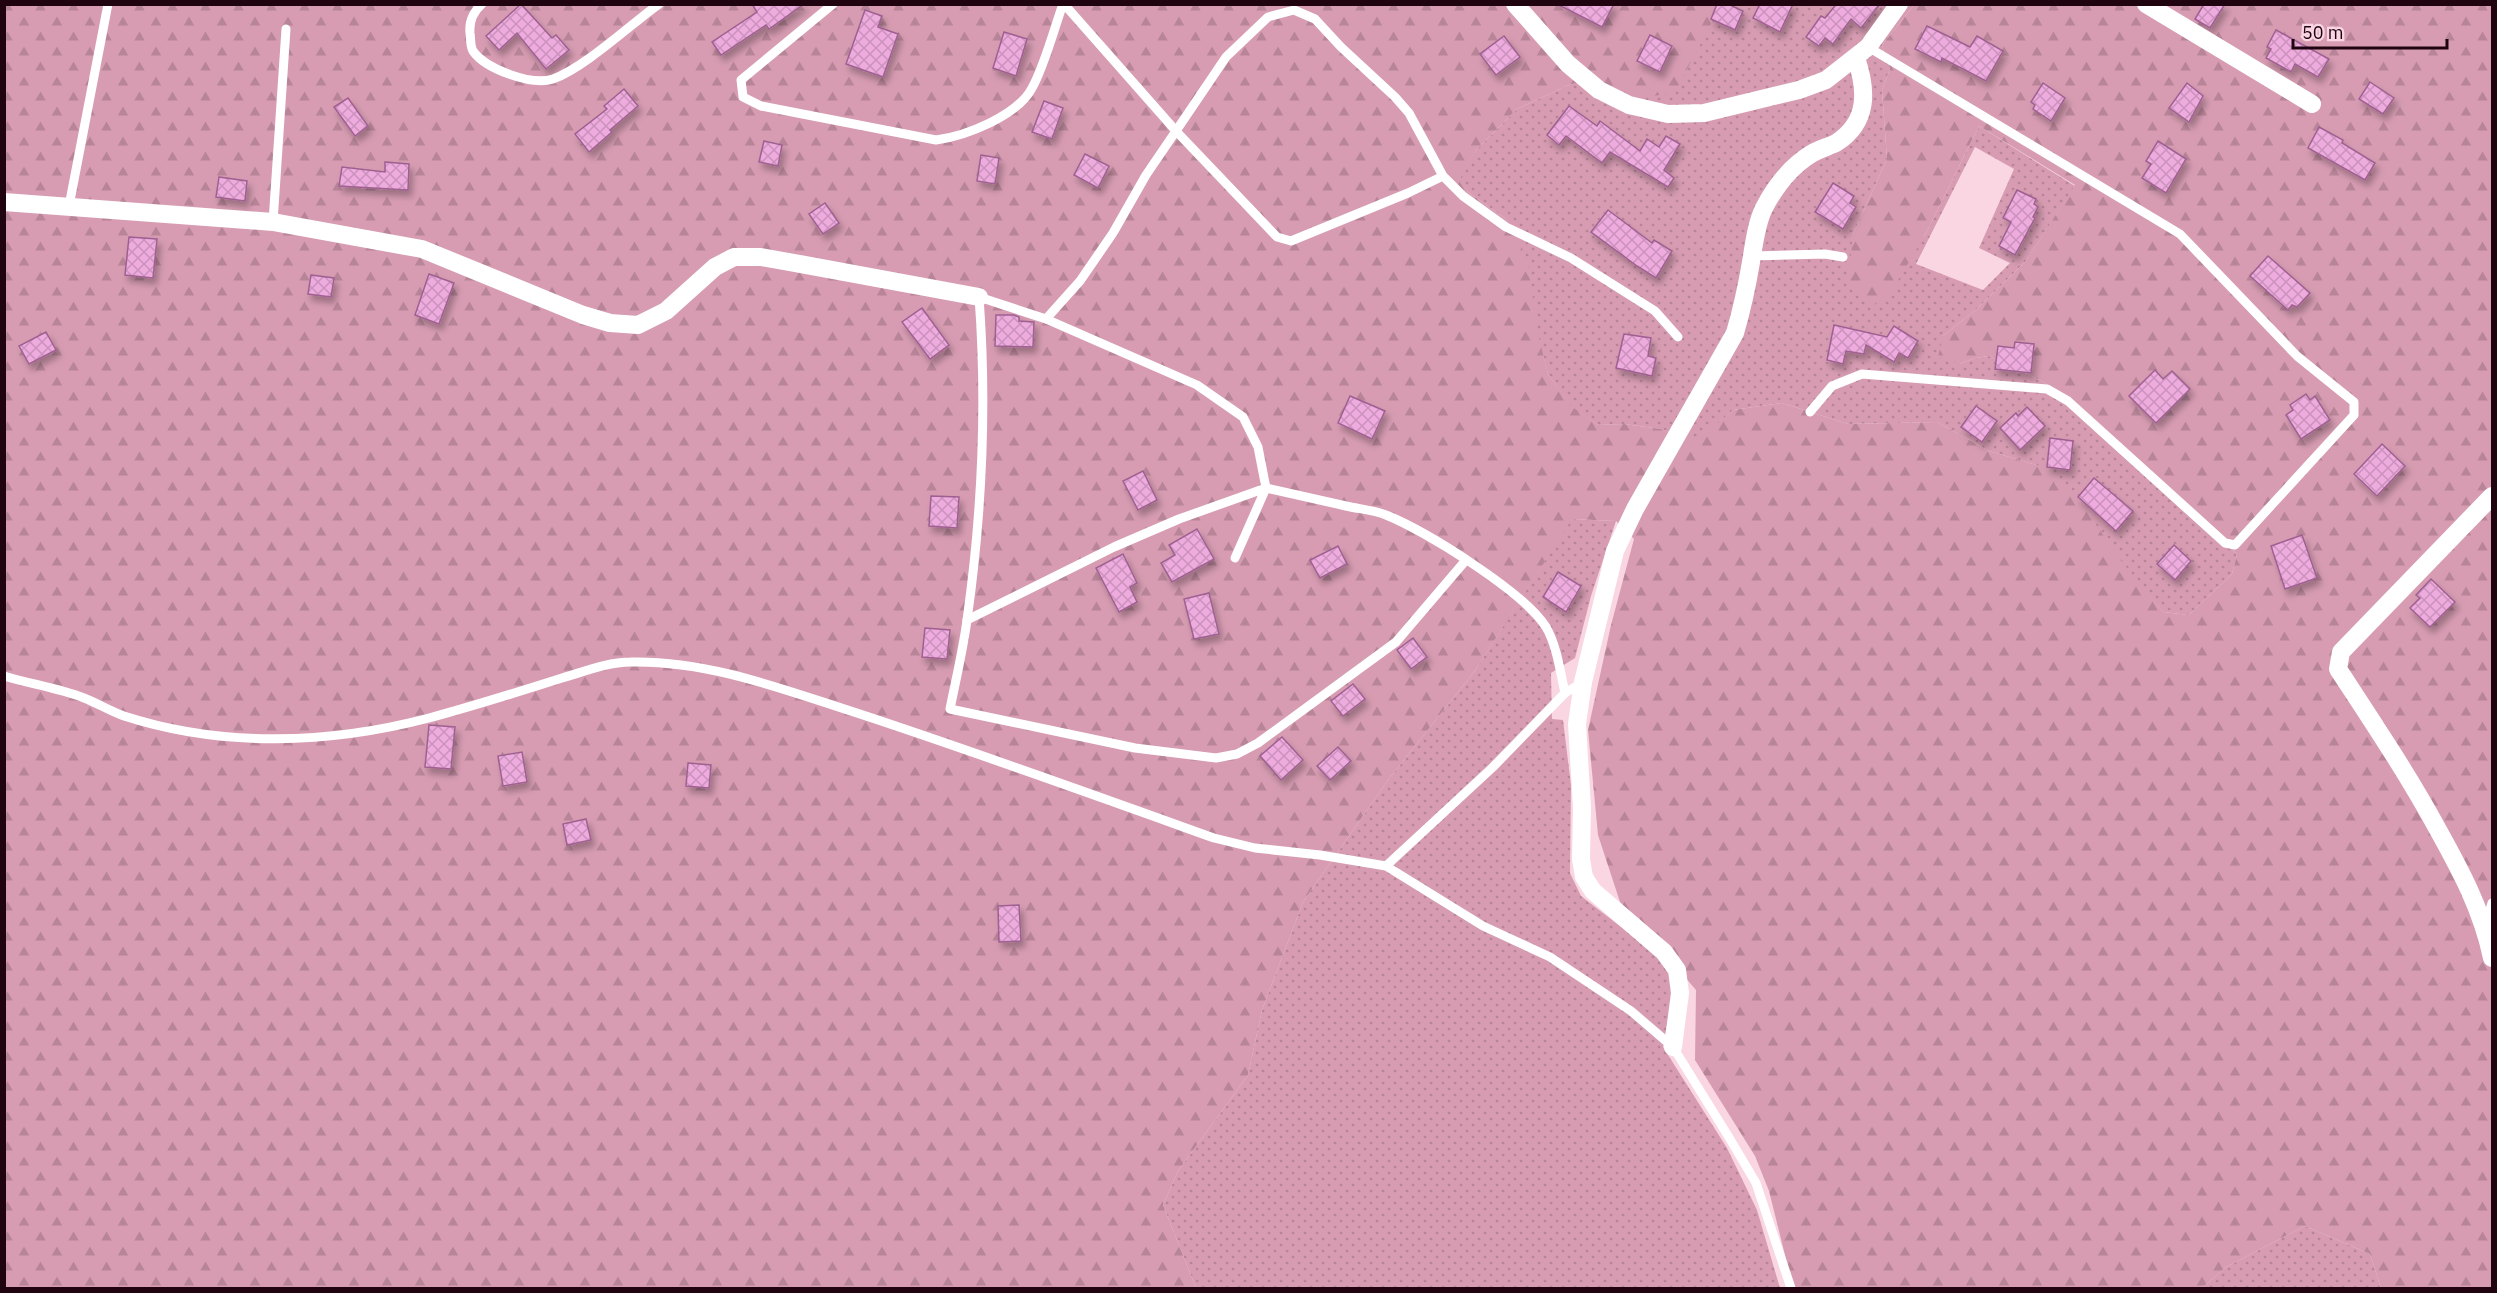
<svg xmlns="http://www.w3.org/2000/svg" width="2497" height="1293" font-family="'IBM Plex Sans',sans-serif">
  <style>
    .green { fill: url(#green-dots); fill-rule: evenodd }
    .forest { fill: url(#forest-firs) }
    .building { fill: url(#building-cross-hatch); stroke: #9f6091; stroke-width: 1.5; filter: url(#shadow) }
    .lines { fill: none; stroke-linecap: round; stroke-linejoin: round }
    .lane { stroke: #fff; stroke-width: 9 }
    .street { stroke: #fff; stroke-width: 18 }
  </style>
  <defs>
    <pattern id="green-dots" width="8" height="8" patternUnits="userSpaceOnUse" patternTransform="scale(1.5)"><rect width="8" height="8" fill="#d79cb2"/><path d="M2 2h.1M6 6h.1" fill="none" stroke="#b88598" stroke-width="1.8" stroke-linecap="round"/></pattern>
    <pattern id="forest-firs" width="22" height="20" patternUnits="userSpaceOnUse" patternTransform="scale(1.5)"><rect width="22" height="20" fill="#d79cb2"/><path d="M5 1l3.5 6h-7zM16 11l3.5 6h-7z" fill="#b88598"/></pattern>
    <pattern id="building-cross-hatch" width="8" height="8" patternUnits="userSpaceOnUse" patternTransform="scale(1.5)"><rect width="8" height="8" fill="#edacdd"/><path d="M0 0l8 8M0 8l8-8" fill="none" stroke="#cb92bd"/></pattern>
    <filter id="shadow"><feDropShadow dx="3.5" dy="6" stdDeviation="3" flood-color="#0004"/></filter>
  </defs>
  <rect width="100%" height="100%" fill="#f9d6e2"/>
  <g class="green">
    <path d="M1721 5H1914L1882 45 1890 69 1882 90 1887 159 1853 234 1924 237 1979 126 2075 186 2026 261 1978 308 1943 336 1959 364 1975 358 1989 356 2044 382 2237 554 2232 574 2189 615 2163 612 2037 465 1989 451 1937 422 1848 424 1782 403 1733 410 1698 442 1661 429 1624 424 1598 425 1571 407 1548 374 1506 219 1468 192 1460 177 1476 150 1517 109 1571 84 1598 82ZM1975 147 2014 169 1979 248 2010 263 1983 290 1916 264Z"/>
    <path d="M1571 519 1616 521 1591 596 1575 658 1551 673 1552 719 1563 720 1571 785 1570 873 1581 896 1656 954 1671 975 1673 991 1663 1047 1727 1148 1757 1210 1780 1288H1196L1163 1205 1178 1171 1248 1075 1262 1010 1303 902 1388 780 1474 672Z"/>
    <path d="M2305 1226 2370 1254 2381 1288H2202L2226 1267Z"/>
  </g>
  <path class="forest" d="M5 5H1721L1675 92 1633 100 1598 82 1571 84 1517 109 1476 150 1461 177 1468 192 1506 219 1527 259 1539 338 1548 374 1571 406 1598 425 1624 424 1661 429 1697 441 1733 410 1782 403 1848 424 1937 422 1989 451 2037 465 2070 487 2119 558 2163 612 2189 615 2232 574 2237 554 2044 382 1989 356 1975 358 1959 364 1938 357 1943 336 1978 308 2026 261 2075 185 1979 126 1924 237 1892 290 1873 305 1848 285 1853 234 1887 159 1882 90 1890 69 1882 45 1914 5H2492V1288H2381L2370 1254 2305 1226 2226 1267 2202 1288H1787L1789 1271 1769 1191 1755 1156 1695 1060 1696 990 1620 902 1598 835 1588 730 1611 625 1634 539 1616 521 1572 519 1474 672 1388 780 1303 902 1262 1010 1248 1075 1178 1171 1163 1205 1196 1288H5Z"/>
  <g class="building">
    <path d="M521 4 552 38 556 35 569 50 546 69 517 33 499 50 486 36Z"/>
    <path d="M752 4H804L769 29 766 25 721 55 712 42 757 12Z"/>
    <path d="M1557 4H1614L1602 27Z"/>
    <path d="M1717 4H1728L1743 11 1735 30 1711 19Z"/>
    <path d="M1760 4H1793L1780 32 1753 18Z"/>
    <path d="M1834 4H1880L1861 28 1851 19 1833 44 1825 38 1819 46 1806 37 1821 16 1825 18 1835 6Z"/>
    <path d="M2204 4H2225L2210 28 2195 19Z"/>
    <path d="M865 10 882 16 878 27 898 34 883 77 846 64Z"/>
    <path d="M1927 26 1970 47 1977 36 2003 51 1986 81 1942 58 1941 62 1915 49Z"/>
    <path d="M2276 30 2329 59 2318 77 2295 64 2291 72 2266 58 2271 49 2267 47Z"/>
    <path d="M1004 32 1027 39 1016 76 993 68Z"/>
    <path d="M1650 35 1672 46 1660 72 1637 61Z"/>
    <path d="M1504 36 1520 57 1496 75 1480 54Z"/>
    <path d="M2370 82 2394 98 2383 114 2359 99Z"/>
    <path d="M2043 83 2065 98 2051 121 2033 109 2035 105 2031 102Z"/>
    <path d="M2187 83 2203 96 2189 122 2169 108Z"/>
    <path d="M624 89 638 106 610 130 612 132 589 152 575 134 607 109 604 106Z"/>
    <path d="M348 98 368 126 355 136 334 107Z"/>
    <path d="M1044 101 1063 108 1052 139 1032 132Z"/>
    <path d="M1569 106 1597 126 1600 121 1640 151 1647 139 1659 147 1666 136 1680 144 1664 170 1674 178 1668 187 1610 152 1602 163 1566 136 1559 145 1547 135Z"/>
    <path d="M2319 127 2343 140 2342 143 2375 163 2365 180 2308 148Z"/>
    <path d="M764 141 782 145 778 166 759 162Z"/>
    <path d="M2158 141 2186 159 2166 193 2142 178 2151 164 2146 161Z"/>
    <path d="M1085 154 1109 166 1098 188 1074 175Z"/>
    <path d="M981 155 999 158 995 184 977 181Z"/>
    <path d="M385 162 409 164 408 190 339 186 342 167 385 172Z"/>
    <path d="M219 177 247 181 245 201 216 197Z"/>
    <path d="M1833 183 1854 196 1850 203 1856 207 1843 229 1815 212Z"/>
    <path d="M2017 190 2036 199 2034 204 2038 207 2033 217 2035 218 2015 255 1999 246 2011 222 2003 218Z"/>
    <path d="M825 203 839 223 823 234 809 214Z"/>
    <path d="M1608 210 1652 243 1654 240 1672 251 1656 278 1637 266 1591 232Z"/>
    <path d="M129 237 157 239 153 278 125 275Z"/>
    <path d="M2268 256 2310 293 2297 307 2292 305 2288 310 2250 276Z"/>
    <path d="M429 274 454 283 439 324 415 315Z"/>
    <path d="M311 275 334 278 331 297 308 294Z"/>
    <path d="M922 308 949 345 930 359 902 322Z"/>
    <path d="M996 315H1014L1019 317V321L1034 322 1033 347 995 346Z"/>
    <path d="M1834 325 1887 337 1894 326 1918 341 1908 358 1899 353 1894 362 1866 345 1864 354 1846 351 1843 364 1827 360Z"/>
    <path d="M46 332 56 350 29 364 19 346Z"/>
    <path d="M1624 334 1651 338 1648 356 1656 358 1652 376 1616 368Z"/>
    <path d="M2015 342 2034 344 2031 373 1995 369 1998 346 2014 348Z"/>
    <path d="M2155 370 2163 379 2172 371 2190 389 2156 423 2129 396Z"/>
    <path d="M2306 394 2310 400 2315 396 2330 420 2301 439 2286 415 2293 410 2290 405Z"/>
    <path d="M1350 396 1385 411 1372 439 1338 423Z"/>
    <path d="M1976 406 1997 421 1982 442 1961 427Z"/>
    <path d="M2027 407 2045 426 2020 450 2000 428 2016 413 2018 416Z"/>
    <path d="M2050 438 2073 441 2070 470 2047 467Z"/>
    <path d="M2382 444 2405 466 2377 496 2354 474Z"/>
    <path d="M1143 471 1157 500 1138 510 1123 481Z"/>
    <path d="M2094 478 2133 511 2116 531 2078 497Z"/>
    <path d="M931 496 959 497 957 528 929 526Z"/>
    <path d="M1197 529 1214 559 1172 582 1161 563 1175 555 1169 545Z"/>
    <path d="M2302 535 2317 578 2285 589 2271 546Z"/>
    <path d="M2174 545 2191 561 2175 580 2157 564Z"/>
    <path d="M1338 546 1347 564 1320 578 1310 560Z"/>
    <path d="M1123 554 1137 583 1130 587 1137 602 1119 612 1096 568Z"/>
    <path d="M1558 572 1581 586 1566 612 1543 597Z"/>
    <path d="M2431 579 2455 602 2430 627 2410 608 2420 598 2416 595Z"/>
    <path d="M1209 593 1219 634 1194 639 1184 599Z"/>
    <path d="M925 628 950 630 947 659 922 657Z"/>
    <path d="M1413 638 1427 657 1411 669 1397 650Z"/>
    <path d="M1353 684 1365 699 1343 716 1331 701Z"/>
    <path d="M429 725 455 727 451 769 425 767Z"/>
    <path d="M1282 737 1303 760 1281 780 1260 756Z"/>
    <path d="M1338 747 1351 761 1330 780 1317 766Z"/>
    <path d="M522 752 527 782 503 786 498 756Z"/>
    <path d="M688 763 711 765 709 788 686 786Z"/>
    <path d="M586 819 591 840 567 845 563 824Z"/>
    <path d="M1019 905 1021 941 999 942 998 906Z"/>
  </g>
  <g class="lines">
    <g class="lane">
      <path d="M482 4C473 12 469 22 470 33 471 39 470 46 473 51 485 69 532 86 553 79 584 68 630 25 659 4"/>
      <path d="M833 4 741 80 743 97 761 106 936 140C966 136 1017 116 1032 88 1044 67 1054 29 1063 4"/>
      <path d="M1443 176 1408 193 1291 241 1277 237 1176 131 1226 57 1268 17 1294 10 1315 19 1341 47 1395 97 1409 113 1443 176 1463 196 1506 227 1571 258 1655 311 1678 337"/>
      <path d="M69 206 108 4"/>
      <path d="M273 222 286 29"/>
      <path d="M1752 256 1825 254 1843 257"/>
      <path d="M1046 319 1080 281 1113 233 1146 175 1176 131 1064 4"/>
      <path d="M1810 412 1832 386 1862 374 2047 389 2068 401 2225 543 2235 545 2354 415V402L2297 356 2180 234 1868 47"/>
      <path d="M1235 558 1266 488"/>
      <path d="M1466 560 1396 642 1258 743 1237 754 1216 758 1135 748 950 709C956 679 963 650 967 620 982 514 987 404 979 297L1046 319 1197 385 1243 417 1258 447 1266 488C1293 494 1320 500 1346 506 1359 509 1374 510 1386 515 1426 531 1524 592 1546 627 1557 646 1560 671 1565 693"/>
      <path d="M967 620 1114 547 1179 519 1266 488"/>
      <path d="M4 676C30 684 58 688 84 698 97 703 110 711 124 716 223 748 330 744 429 718 474 706 518 692 562 678 583 672 608 662 630 662 710 660 787 691 863 715 981 754 1097 796 1214 838L1255 848 1320 855 1386 866 1483 926 1550 957 1631 1011 1673 1047 1730 1139 1756 1183 1791 1288"/>
      <path d="M1386 866 1493 767 1565 693 1583 682"/>
      <path d="M2485 925 2492 903"/>
    </g>
    <g class="street">
      <path d="M1515 4 1568 64 1599 90 1629 105 1668 114 1704 113 1799 90 1826 80 1868 47 1899 4"/>
      <path d="M2146 4 2312 104"/>
      <path d="M4 202 273 222 422 249 583 315 610 323 638 325 666 311 715 267 734 257H761L789 262 979 297"/>
      <path d="M2492 496 2341 652 2338 669C2372 721 2407 773 2437 828 2461 871 2482 910 2492 958"/>
      <path d="M1673 1047 1680 993 1677 970 1664 952 1593 891 1584 877 1581 859 1582 807 1577 724 1583 682 1615 551 1635 509 1735 333C1742 309 1747 286 1751 262 1754 245 1756 224 1764 208 1775 187 1790 167 1811 154 1819 149 1828 147 1836 143 1869 122 1867 90 1856 58"/>
    </g>
  </g>
  <rect width="2497" height="1293" fill="none" stroke="#1f0410" stroke-width="12"/>
  <path d="M2293 39v9h154v-9" fill="none" stroke="#1f0410" stroke-width="3"/>
  <text x="2302" y="39" font-size="18" fill="#1f0410" stroke="#f9d6e2" stroke-width="4.5" paint-order="stroke">50 m</text>
</svg>
